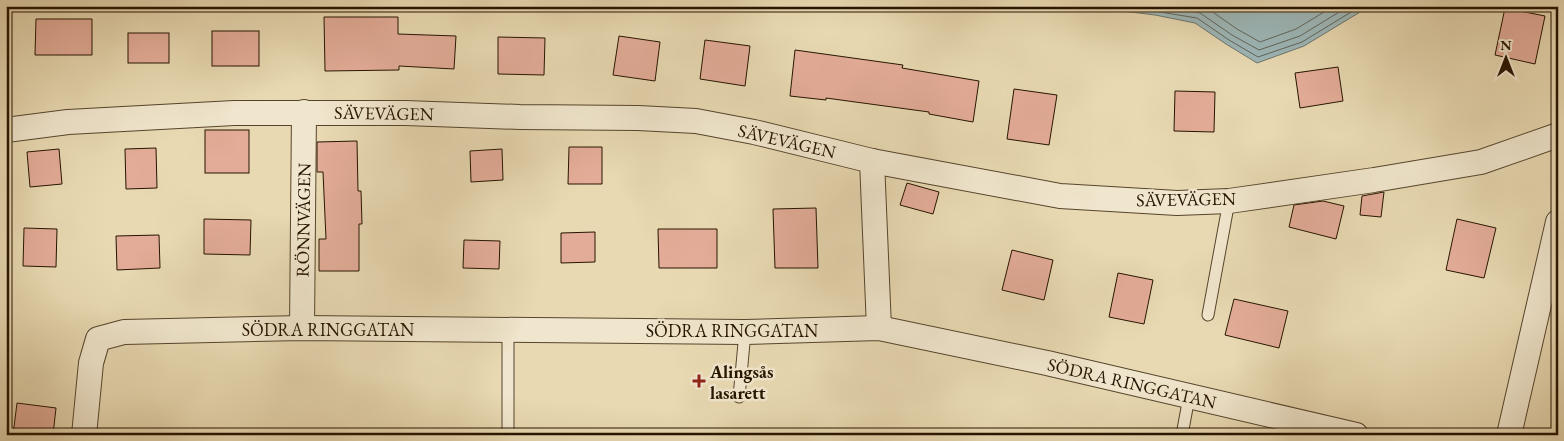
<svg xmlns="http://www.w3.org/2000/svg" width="1564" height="441" font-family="'EB Garamond',serif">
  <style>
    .water { fill: #9db7b8; stroke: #6d766e }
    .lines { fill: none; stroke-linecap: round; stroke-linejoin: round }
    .shore { stroke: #62665c; stroke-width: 1 }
    .building { fill: #e3ac98; stroke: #261400 }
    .lane-casing { stroke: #56452c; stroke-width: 13 }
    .street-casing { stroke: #56452c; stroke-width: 26 }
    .lane { stroke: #f0e6cd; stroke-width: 11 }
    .street { stroke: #f0e6cd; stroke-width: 24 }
    .poi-dot { fill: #8f2418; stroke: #f0e6cd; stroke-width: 2 }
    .labels { text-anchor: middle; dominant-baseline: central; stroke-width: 5; stroke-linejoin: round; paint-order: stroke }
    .street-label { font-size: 18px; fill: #261400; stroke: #f0e6cd }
    .poi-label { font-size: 18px; font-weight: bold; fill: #261400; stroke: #f0e6cd; text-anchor: start }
  </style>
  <rect width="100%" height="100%" fill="#e8d9b2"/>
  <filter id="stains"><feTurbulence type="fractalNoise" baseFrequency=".004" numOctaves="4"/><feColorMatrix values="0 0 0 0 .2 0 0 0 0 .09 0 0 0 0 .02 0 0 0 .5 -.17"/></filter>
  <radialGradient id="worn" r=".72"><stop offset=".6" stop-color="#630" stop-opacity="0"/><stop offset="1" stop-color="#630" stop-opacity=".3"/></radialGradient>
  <path class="water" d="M1082 6H1370L1304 46 1257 63 1226 44 1195 23 1155 15Z"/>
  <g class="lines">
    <g class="shore">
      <path d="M1123 6 1197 18 1229 40 1258 57 1302 42 1361 6"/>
      <path d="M1168 6 1200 13 1232 35 1259 50 1300 36 1349 6"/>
      <path d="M1204 6 1237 29 1260 42 1296 29 1334 6"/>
    </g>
  </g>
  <g class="building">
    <path d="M1505 8 1545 16 1535 64 1495 55Z"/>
    <path d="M324 17H398V34L456 36 454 69 399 66V70L325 71Z"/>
    <path d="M36 19H92V55H35Z"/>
    <rect x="212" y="31" width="47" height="35"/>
    <rect x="128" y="33" width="41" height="30"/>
    <path d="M619 36 660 42 655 81 613 75Z"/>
    <path d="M498 37 545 38 544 75 498 74Z"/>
    <path d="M705 40 750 46 745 86 700 79Z"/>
    <path d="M795 50 903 65 902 68 979 81 973 122 929 114V112L826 98V100L790 96Z"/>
    <path d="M1338 67 1343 101 1300 108 1295 73Z"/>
    <path d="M1014 89 1057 95 1049 145 1007 139Z"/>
    <path d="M1175 91 1215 92 1214 132 1174 131Z"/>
    <rect x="205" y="130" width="44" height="43"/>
    <path d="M357 141 358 191H361L362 224H359V271H319V239H326L323 172H317V142Z"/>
    <path d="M569 147H602V184H568Z"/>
    <path d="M156 148 157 188 126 189 125 149Z"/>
    <path d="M59 149 62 184 30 187 27 152Z"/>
    <path d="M502 149 503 180 471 182 470 151Z"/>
    <path d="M907 183 939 192 933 214 900 205Z"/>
    <path d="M1384 192 1381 217 1360 215 1362 196Z"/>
    <path d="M1323 201 1344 206 1336 239 1289 227 1294 205Z"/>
    <path d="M816 208 818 268H775L773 209Z"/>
    <path d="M204 219 251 220 250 255 204 254Z"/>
    <path d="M1457 219 1496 228 1484 278 1446 270Z"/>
    <path d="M24 228 57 229 56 267 23 266Z"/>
    <path d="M658 229H717V268H659Z"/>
    <path d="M595 232V262L561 263V233Z"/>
    <path d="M159 235 160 268 117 270 116 236Z"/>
    <path d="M464 240 500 241 499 269 463 268Z"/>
    <path d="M1012 250 1053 260 1044 300 1002 290Z"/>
    <path d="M1118 273 1153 280 1144 324 1109 317Z"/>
    <path d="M1234 299 1288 311 1279 348 1225 335Z"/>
    <path d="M17 403 56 408 53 435H13Z"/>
  </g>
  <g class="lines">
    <defs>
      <g id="lane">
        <path d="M1208 315 1229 201"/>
        <path d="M508 330V435"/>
        <path d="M739 397 745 332"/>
        <path d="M1182 435 1189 397"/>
      </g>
      <g id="street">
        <path d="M6 130 68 122 234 113H405L520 117 638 118 696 121 754 132 872 161 1060 196 1177 203 1229 201 1374 180 1481 162 1558 135"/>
        <path d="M872 161 879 328"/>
        <path d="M302 328 304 112"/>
        <path d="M84 435 91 363 98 339 124 332 302 328 745 332 879 328 1047 363 1356 435"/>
        <path d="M1509 435 1558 222"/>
      </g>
    </defs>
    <use href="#lane" class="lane-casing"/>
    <use href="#street" class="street-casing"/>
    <use href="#lane" class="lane"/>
    <use href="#street" class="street"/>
  </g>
  <path class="poi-dot" d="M696.5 373.5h5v5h5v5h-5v5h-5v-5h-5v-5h5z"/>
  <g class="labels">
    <g class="street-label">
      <text transform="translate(384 113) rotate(1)">SÄVEVÄGEN</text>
      <text transform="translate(787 141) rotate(13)">SÄVEVÄGEN</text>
      <text transform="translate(1186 199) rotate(-1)">SÄVEVÄGEN</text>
      <text transform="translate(303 220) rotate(-89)">RÖNNVÄGEN</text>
      <text x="328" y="329">SÖDRA RINGGATAN</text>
      <text x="732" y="330">SÖDRA RINGGATAN</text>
      <text transform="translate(1132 383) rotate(13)">SÖDRA RINGGATAN</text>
    </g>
    <g class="poi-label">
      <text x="710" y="371">Alingsås<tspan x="710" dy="21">lasarett</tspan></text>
    </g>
  </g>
  <rect width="1564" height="441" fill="none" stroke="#e8d9b2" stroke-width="25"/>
  <rect x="8" y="8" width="1549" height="426" fill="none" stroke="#261400" stroke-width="2.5"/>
  <rect x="12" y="12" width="1539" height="416" fill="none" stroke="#261400"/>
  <g transform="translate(1506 58)" stroke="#f0e6cd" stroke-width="4" paint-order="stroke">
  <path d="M0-4L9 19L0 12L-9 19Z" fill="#261400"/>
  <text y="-8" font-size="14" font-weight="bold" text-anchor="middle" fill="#261400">N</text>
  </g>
  <rect width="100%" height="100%" filter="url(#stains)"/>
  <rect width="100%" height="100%" fill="url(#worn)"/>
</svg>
